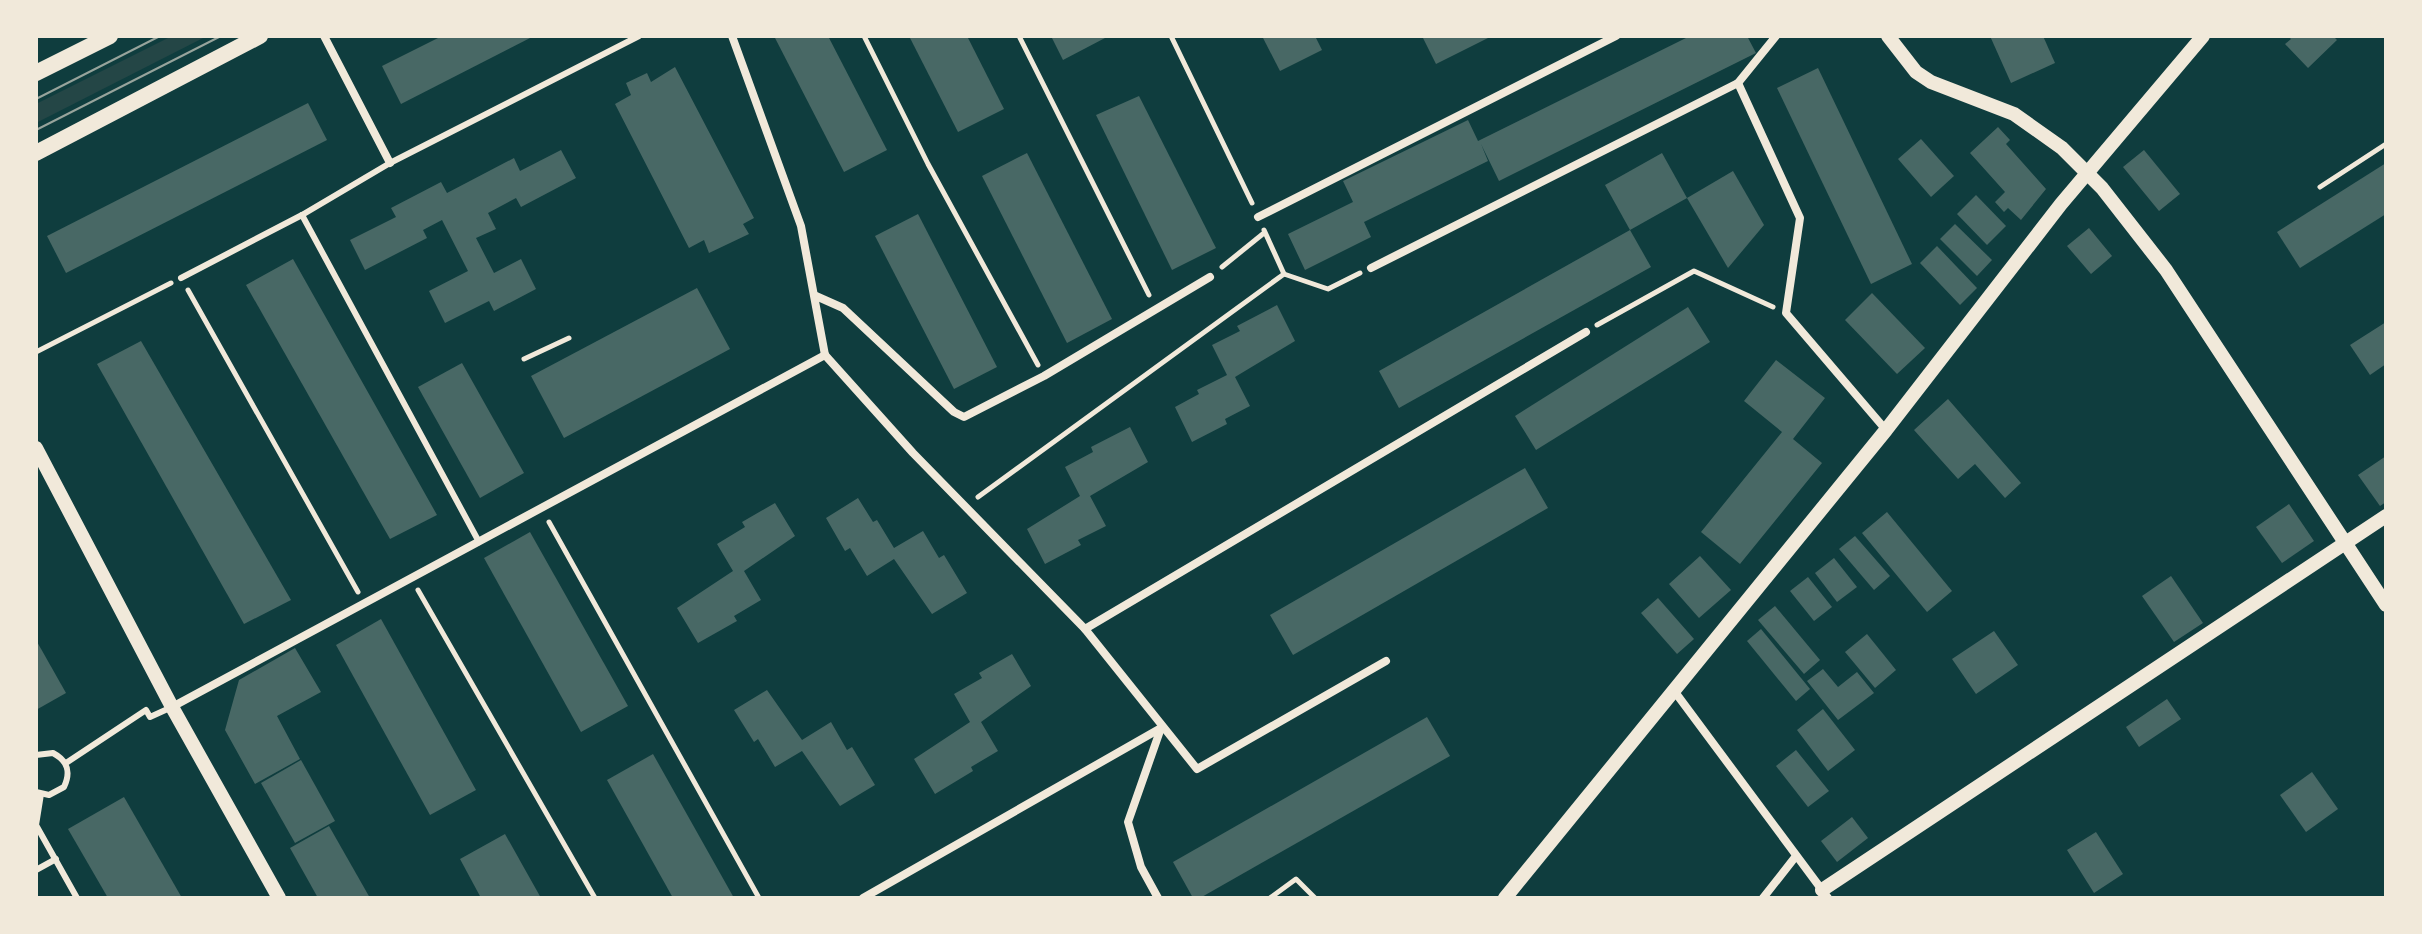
<svg xmlns="http://www.w3.org/2000/svg" width="2422" height="934" font-family="'DM Sans',sans-serif">
  <style>
    .green { fill: #244646 }
    .building { fill: #486865 }
    .lines { fill: none; stroke-linecap: round; stroke-linejoin: round }
    .path { stroke: #f1e9da; stroke-width: 5 }
    .service { stroke: #f1e9da; stroke-width: 6 }
    .minor { stroke: #f1e9da; stroke-width: 8 }
    .tertiary { stroke: #f1e9da; stroke-width: 14 }
    .secondary { stroke: #f1e9da; stroke-width: 16 }
    .tram { stroke: #97a49c; stroke-width: 2 }
  </style>
  <rect width="100%" height="100%" fill="#0f3d3e"/>
  <path class="green" d="M172 36H207L36 123V104Z"/>
  <g class="building">
    <path d="M442 36H534L401 104 382 66Z"/>
    <path d="M774 36H828L887 150 844 172Z"/>
    <path d="M909 36H967L1004 109 958 132Z"/>
    <path d="M1051 36H1104L1105 38 1063 60Z"/>
    <path d="M1262 36H1315L1322 50 1280 71Z"/>
    <path d="M1422 36H1492L1436 64Z"/>
    <path d="M1690 36H1747L1756 53 1499 181 1481 144 1488 161 1364 222 1371 237 1305 270 1288 234 1353 202 1343 181 1468 120 1478 141Z"/>
    <path d="M1990 36H2043L2055 63 2011 83Z"/>
    <path d="M2288 36H2333L2337 40 2308 68 2285 44 2291 39Z"/>
    <path d="M675 67 754 218 743 224 749 234 709 253 704 240 689 248 615 104 631 95 626 83 647 73 651 82Z"/>
    <path d="M1818 68 1912 264 1871 284 1777 88Z"/>
    <path d="M1139 96 1216 248 1172 270 1096 115Z"/>
    <path d="M308 103 327 140 66 273 47 236Z"/>
    <path d="M1998 127 2010 140 2006 144 2046 189 2021 220 2008 208 2004 212 1995 202 2005 192 1970 153Z"/>
    <path d="M1921 139 1954 176 1931 197 1898 159Z"/>
    <path d="M561 150 576 178 521 207 516 198 488 213 496 229 476 238 494 273 521 259 536 289 494 311 489 301 445 323 429 291 468 271 442 220 423 230 427 238 365 270 350 240 396 217 391 208 441 182 447 193 514 158 520 171Z"/>
    <path d="M2144 150 2180 194 2159 211 2123 167Z"/>
    <path d="M1027 153 1112 319 1067 343 982 176Z"/>
    <path d="M1662 153 1687 198 1630 230 1605 185Z"/>
    <path d="M2386 163V214L2300 268 2277 232Z"/>
    <path d="M1733 171 1764 225 1728 268 1687 198Z"/>
    <path d="M1976 195 2006 226 1987 245 1957 214Z"/>
    <path d="M918 214 997 367 954 389 875 236Z"/>
    <path d="M1955 224 1992 260 1977 276 1940 239Z"/>
    <path d="M2089 228 2112 256 2091 274 2067 246Z"/>
    <path d="M1630 230 1651 267 1399 408 1379 371Z"/>
    <path d="M1937 246 1977 288 1960 305 1920 263Z"/>
    <path d="M293 259 437 515 390 539 246 285Z"/>
    <path d="M697 288 730 349 564 438 531 376Z"/>
    <path d="M1872 293 1925 348 1897 374 1845 320Z"/>
    <path d="M1277 305 1295 341 1235 377 1250 406 1225 419 1227 424 1192 442 1175 407 1199 394 1197 390 1227 375 1212 345 1240 331 1237 326Z"/>
    <path d="M1688 307 1710 342 1536 450 1515 416Z"/>
    <path d="M2386 322V364L2370 375 2350 345Z"/>
    <path d="M141 341 291 600 244 624 97 364Z"/>
    <path d="M1776 360 1825 398 1793 439 1822 463 1740 564 1701 532 1782 432 1744 401Z"/>
    <path d="M462 363 524 473 480 498 418 387Z"/>
    <path d="M1948 399 2021 483 2005 498 1975 464 1958 479 1914 430Z"/>
    <path d="M1130 427 1148 462 1090 496 1106 526 1078 540 1081 545 1045 564 1027 529 1080 496 1065 467 1093 452 1091 447Z"/>
    <path d="M2386 456V502L2380 506 2358 475Z"/>
    <path d="M1525 468 1548 508 1293 655 1270 615Z"/>
    <path d="M858 498 873 522 877 520 894 548 923 531 939 558 944 555 967 593 932 614 894 559 867 576 850 548 845 551 826 518Z"/>
    <path d="M775 503 795 536 744 571 761 600 734 616 737 621 698 643 677 608 733 571 717 544 745 527 742 522Z"/>
    <path d="M2289 504 2314 541 2282 563 2256 527Z"/>
    <path d="M1887 512 1952 591 1927 612 1862 533Z"/>
    <path d="M530 532 628 706 581 732 484 558Z"/>
    <path d="M1855 536 1890 576 1874 590 1839 549Z"/>
    <path d="M1700 556 1731 590 1699 618 1669 584Z"/>
    <path d="M1834 558 1857 587 1837 602 1815 573Z"/>
    <path d="M2171 576 2203 623 2174 642 2142 596Z"/>
    <path d="M1808 577 1832 607 1814 621 1790 591Z"/>
    <path d="M1658 598 1694 639 1677 654 1641 613Z"/>
    <path d="M1775 606 1820 660 1804 674 1758 620Z"/>
    <path d="M381 619 476 790 430 815 336 645Z"/>
    <path d="M1761 629 1810 689 1796 701 1747 641Z"/>
    <path d="M1994 631 2018 665 1976 694 1952 659Z"/>
    <path d="M1867 634 1896 670 1875 688 1845 652Z"/>
    <path d="M36 640 66 693 36 710Z"/>
    <path d="M295 648 321 692 277 716 300 759 255 784 225 730 239 680Z"/>
    <path d="M1012 654 1031 686 981 722 998 751 971 767 973 771 935 794 914 759 970 722 954 694 982 678 979 673Z"/>
    <path d="M1823 669 1838 687 1857 672 1874 693 1838 720 1807 681Z"/>
    <path d="M767 690 802 740 831 722 847 750 852 747 875 785 840 806 802 751 775 767 758 739 754 742 734 710Z"/>
    <path d="M2167 699 2181 719 2139 747 2126 727Z"/>
    <path d="M1823 709 1855 750 1828 771 1797 730Z"/>
    <path d="M1427 717 1450 756 1200 898H1193L1173 862Z"/>
    <path d="M1796 750 1829 791 1808 807 1776 766Z"/>
    <path d="M653 754 734 898H673L607 780Z"/>
    <path d="M301 760 335 821 295 843 261 783Z"/>
    <path d="M2312 772 2338 809 2306 832 2280 795Z"/>
    <path d="M124 797 182 898H108L68 829Z"/>
    <path d="M1852 817 1868 838 1837 862 1821 841Z"/>
    <path d="M329 826 370 898H318L290 848Z"/>
    <path d="M2096 832 2123 874 2094 893 2067 850Z"/>
    <path d="M505 834 541 898H481L460 859Z"/>
  </g>
  <g class="lines">
    <g class="path">
      <path d="M864 36 928 164 1038 365"/>
      <path d="M1019 36 1149 295"/>
      <path d="M1171 36 1252 203"/>
      <path d="M2320 187 2386 144"/>
      <path d="M1264 230 1284 274 1328 289 1360 273"/>
      <path d="M1222 267 1264 233"/>
      <path d="M188 290 358 592"/>
      <path d="M1597 325 1694 271 1773 307"/>
      <path d="M36 352 171 283"/>
      <path d="M524 359 569 338"/>
      <path d="M978 497 1284 274"/>
      <path d="M549 522 759 898"/>
      <path d="M418 590 595 898"/>
      <path d="M1270 898 1296 879 1315 898"/>
    </g>
    <g class="service">
      <path d="M302 215 479 542"/>
      <path d="M181 278 302 215 390 163 639 36"/>
      <path d="M36 755 53 753C68 761 71 772 64 787L49 795 36 792"/>
      <path d="M66 763 146 710 150 717 172 707"/>
      <path d="M41 794 36 825 77 898"/>
      <path d="M36 870 56 859"/>
    </g>
    <g class="minor">
      <path d="M324 36 390 163"/>
      <path d="M732 36 801 226 825 355"/>
      <path d="M1738 83 1800 218 1786 313 1886 430"/>
      <path d="M1258 217 1616 36"/>
      <path d="M1371 268 1738 83 1776 36"/>
      <path d="M816 296 843 308 954 412 964 417 1044 376 1210 277"/>
      <path d="M825 355 913 453 1085 629 1197 769 1386 661"/>
      <path d="M1085 629 1586 332"/>
      <path d="M1675 692 1828 898"/>
      <path d="M172 707 825 355"/>
      <path d="M863 898 1161 728"/>
      <path d="M1158 898 1141 867 1128 822 1161 728"/>
      <path d="M1763 898 1796 856"/>
    </g>
    <g class="tertiary">
      <path d="M1888 36 1916 72 1931 82 2014 114 2062 148 2102 188 2166 270 2386 605"/>
      <path d="M36 448 172 707 279 898"/>
      <path d="M1822 890 2386 516"/>
      <path d="M1505 898 1886 430 2061 204 2203 36"/>
    </g>
    <g class="secondary">
      <path d="M36 73 110 36"/>
      <path d="M36 153 260 36"/>
    </g>
    <g class="tram">
      <path d="M36 99 160 36"/>
      <path d="M36 130 221 36"/>
    </g>
  </g>
  <rect width="2422" height="934" fill="none" stroke="#f1e9da" stroke-width="76"/>
</svg>
